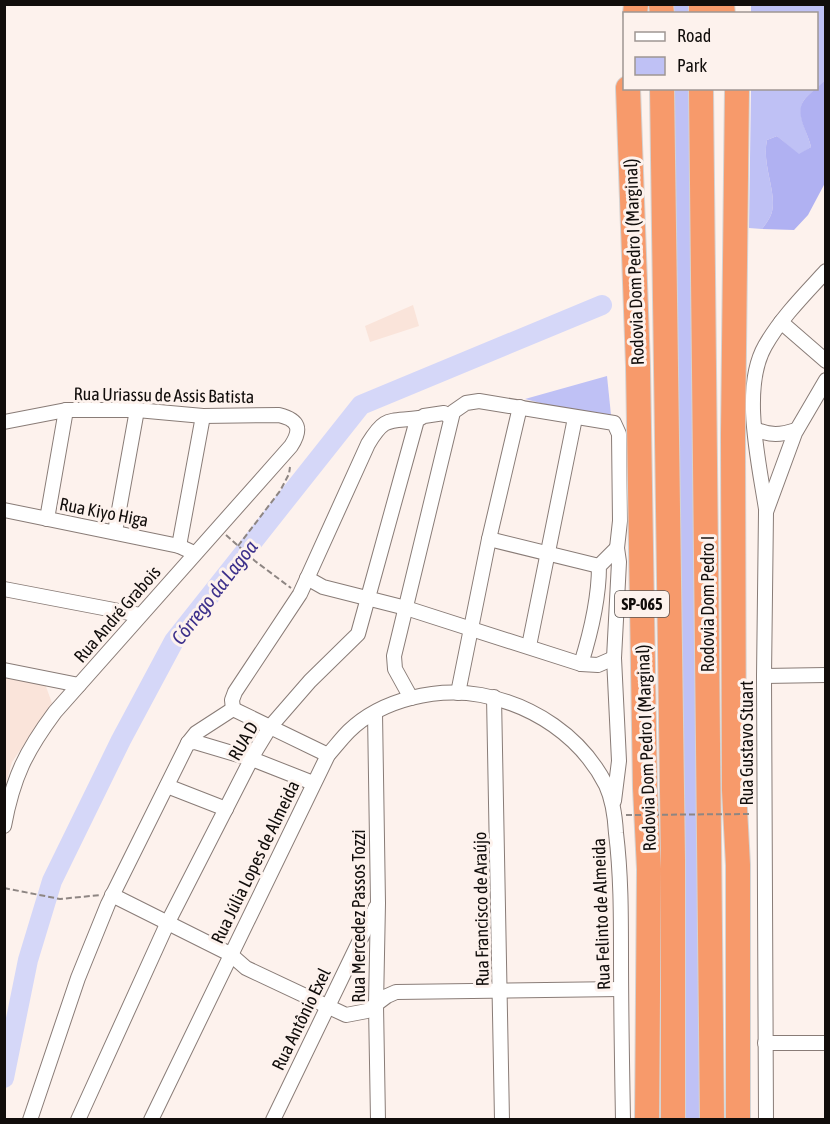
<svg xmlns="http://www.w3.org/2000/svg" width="830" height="1124" font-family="'Asap Condensed',sans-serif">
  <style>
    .built { fill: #fae4da }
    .green { fill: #bfc1f5 }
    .forest { fill: #b0b1f2 }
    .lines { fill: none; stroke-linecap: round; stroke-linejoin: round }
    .river { stroke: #d5d7f8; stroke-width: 20 }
    .street-casing { stroke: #897c77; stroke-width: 16 }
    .highway-casing { stroke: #d4d3d3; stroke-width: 26 }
    .path { stroke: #8e8683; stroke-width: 2; stroke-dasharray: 6 3; stroke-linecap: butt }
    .street { stroke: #fff; stroke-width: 14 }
    .highway { stroke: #f79a6b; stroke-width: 24 }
    .path-bridge { stroke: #8e8683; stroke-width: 2; stroke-dasharray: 6 3; stroke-linecap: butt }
    .labels { text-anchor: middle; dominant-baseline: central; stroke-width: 6; stroke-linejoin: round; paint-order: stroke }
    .shield { fill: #fdf2ed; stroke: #58524f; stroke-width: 1.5 }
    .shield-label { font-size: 16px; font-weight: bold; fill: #110d0b }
    .street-label { font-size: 18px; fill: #110d0b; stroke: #fdf2ed }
    .water-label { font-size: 20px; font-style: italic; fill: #3c308b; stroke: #fdf2ed }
  </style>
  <rect width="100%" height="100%" fill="#fdf2ed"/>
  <g class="built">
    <path d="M413 305 419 326 370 342 365 326Z"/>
    <path d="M5 677 45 684 52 703 12 762 5 787Z"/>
  </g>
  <g class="green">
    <rect x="670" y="5" width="20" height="8"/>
    <path d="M751 5H825V80C820 87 809 93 804 100 795 114 808 132 811 147L799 155 777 136 767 140C761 167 780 197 770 217 768 221 765 225 762 229L749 228 751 89 816 88V14L751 13Z"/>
    <path d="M670 89H691L701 1120 681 1119Z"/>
    <path d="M607 376 611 415 602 419 525 399Z"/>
  </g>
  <path class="forest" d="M825 80V183L808 215 794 230 762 229C765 225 768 221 770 217 780 197 761 167 767 140L777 136 799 154 811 147C808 132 794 114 804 100 809 93 819 87 825 80Z"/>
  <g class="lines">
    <path class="river" d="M4 1078 28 960 52 881 121 740 174 641 361 405 602 305"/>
    <defs>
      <g id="street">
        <path d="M781 322 826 361"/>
        <path d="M4 422 66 410H137L203 416 279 415C299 420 302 429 291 446L55 712C26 751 13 777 4 826"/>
        <path d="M755 429C770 436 781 435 796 430"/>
        <path d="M766 509C759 463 741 388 765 346 781 318 804 295 826 271"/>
        <path d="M4 510 179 546 194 553"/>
        <path d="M47 519 66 410"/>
        <path d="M115 532 137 410"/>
        <path d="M489 539 599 566"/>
        <path d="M179 546 203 416"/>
        <path d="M307 578 323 587 406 608 581 664 598 665 614 658"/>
        <path d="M4 589 140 615"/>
        <path d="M529 646 575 418"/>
        <path d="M581 664C591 632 599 599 599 566L617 548"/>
        <path d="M4 670 79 685"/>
        <path d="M764 676 826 675"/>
        <path d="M458 693 489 539 520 407"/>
        <path d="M494 697 502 1120"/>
        <path d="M411 698 395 669 394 656 453 412 466 403 479 401 614 423 619 434 620 521 617 548 619 562 614 658 619 761 614 801"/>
        <path d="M233 709 232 700 235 692 300 594 368 444C385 416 388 422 419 418"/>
        <path d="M233 709 328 755"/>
        <path d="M375 713 378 903 376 1005 378 1120"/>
        <path d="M188 743 196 733 233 709"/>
        <path d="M167 786 226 809"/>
        <path d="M112 895 230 954 246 968 346 1015 367 1011 387 996 396 992 621 989"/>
        <path d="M765 1043H826"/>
        <path d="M30 1120 78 978 108 904 188 743 195 742 252 759 313 783"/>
        <path d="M78 1120 168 922 256 750 270 727 310 681 358 634 417 420 424 416 444 413 451 418"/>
        <path d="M151 1120 328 755C335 747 342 738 349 731 382 699 437 687 481 695 533 705 581 736 606 785 613 800 615 816 616 833 621 874 621 914 621 956 621 1010 622 1065 623 1120"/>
        <path d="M273 1120 376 907"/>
        <path d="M766 1120 764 676 766 512 795 433 826 380"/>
      </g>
      <g id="highway">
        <path d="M661 4 662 14"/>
        <path d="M701 4V14"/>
        <path d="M722 4 723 14"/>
        <path d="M635 14 636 4"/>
        <path d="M628 88 638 366 645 788 649 869 647 1120"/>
        <path d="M662 88 673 861V1120"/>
        <path d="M701 88C704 432 709 776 712 1120"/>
        <path d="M737 88 733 435 734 790 738 865V1120"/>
      </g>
    </defs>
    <use href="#street" class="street-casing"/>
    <use href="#highway" class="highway-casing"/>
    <g class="path">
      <path d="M226 535 255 561 291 588"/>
      <path d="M238 546 280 491 289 474 290 467"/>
      <path d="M4 888 60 899 101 895"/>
    </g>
    <use href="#street" class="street"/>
    <use href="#highway" class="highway"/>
    <path class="path-bridge" d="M626 815 750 814"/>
  </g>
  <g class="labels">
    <rect class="shield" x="615" y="591" width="54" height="26" rx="4.5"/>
    <g class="shield-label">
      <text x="642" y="604">SP-065</text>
    </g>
    <g class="street-label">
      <text transform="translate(634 262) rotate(-92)">Rodovia Dom Pedro I (Marginal)</text>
      <text transform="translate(164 395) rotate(1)">Rua Uriassu de Assis Batista</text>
      <text transform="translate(104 512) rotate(11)">Rua Kiyo Higa</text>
      <text transform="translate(707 604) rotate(-90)">Rodovia Dom Pedro I</text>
      <text transform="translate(117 614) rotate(-49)">Rua André Grabois</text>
      <text transform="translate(243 741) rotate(-60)">RUA D</text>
      <text transform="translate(746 743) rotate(-90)">Rua Gustavo Stuart</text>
      <text transform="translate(646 748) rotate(-92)">Rodovia Dom Pedro I (Marginal)</text>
      <text transform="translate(255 862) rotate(-64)">Rua Júlia Lopes de Almeida</text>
      <text transform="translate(481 909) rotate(-91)">Rua Francisco de Araújo</text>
      <text transform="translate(601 914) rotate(-92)">Rua Felinto de Almeida</text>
      <text transform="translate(358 916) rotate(-90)">Rua Mercedez Passos Tozzi</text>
      <text transform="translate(301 1019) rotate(-64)">Rua Antônio Exel</text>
    </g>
    <g class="water-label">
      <text transform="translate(214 592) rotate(-52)">Córrego da Lagoa</text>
    </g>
  </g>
  <rect width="830" height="1124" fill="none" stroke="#110d0b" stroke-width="12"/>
  <rect x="623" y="12" width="195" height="78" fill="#fdf2ed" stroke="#9f9693" stroke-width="1.5"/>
  <rect x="635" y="32" width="30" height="9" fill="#ffffff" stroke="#9f9693" stroke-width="1.5"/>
  <text x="677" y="42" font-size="18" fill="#110d0b">Road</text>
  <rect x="635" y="57" width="30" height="18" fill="#bfc1f5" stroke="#9f9693" stroke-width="1.5"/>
  <text x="677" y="72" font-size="18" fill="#110d0b">Park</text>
</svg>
